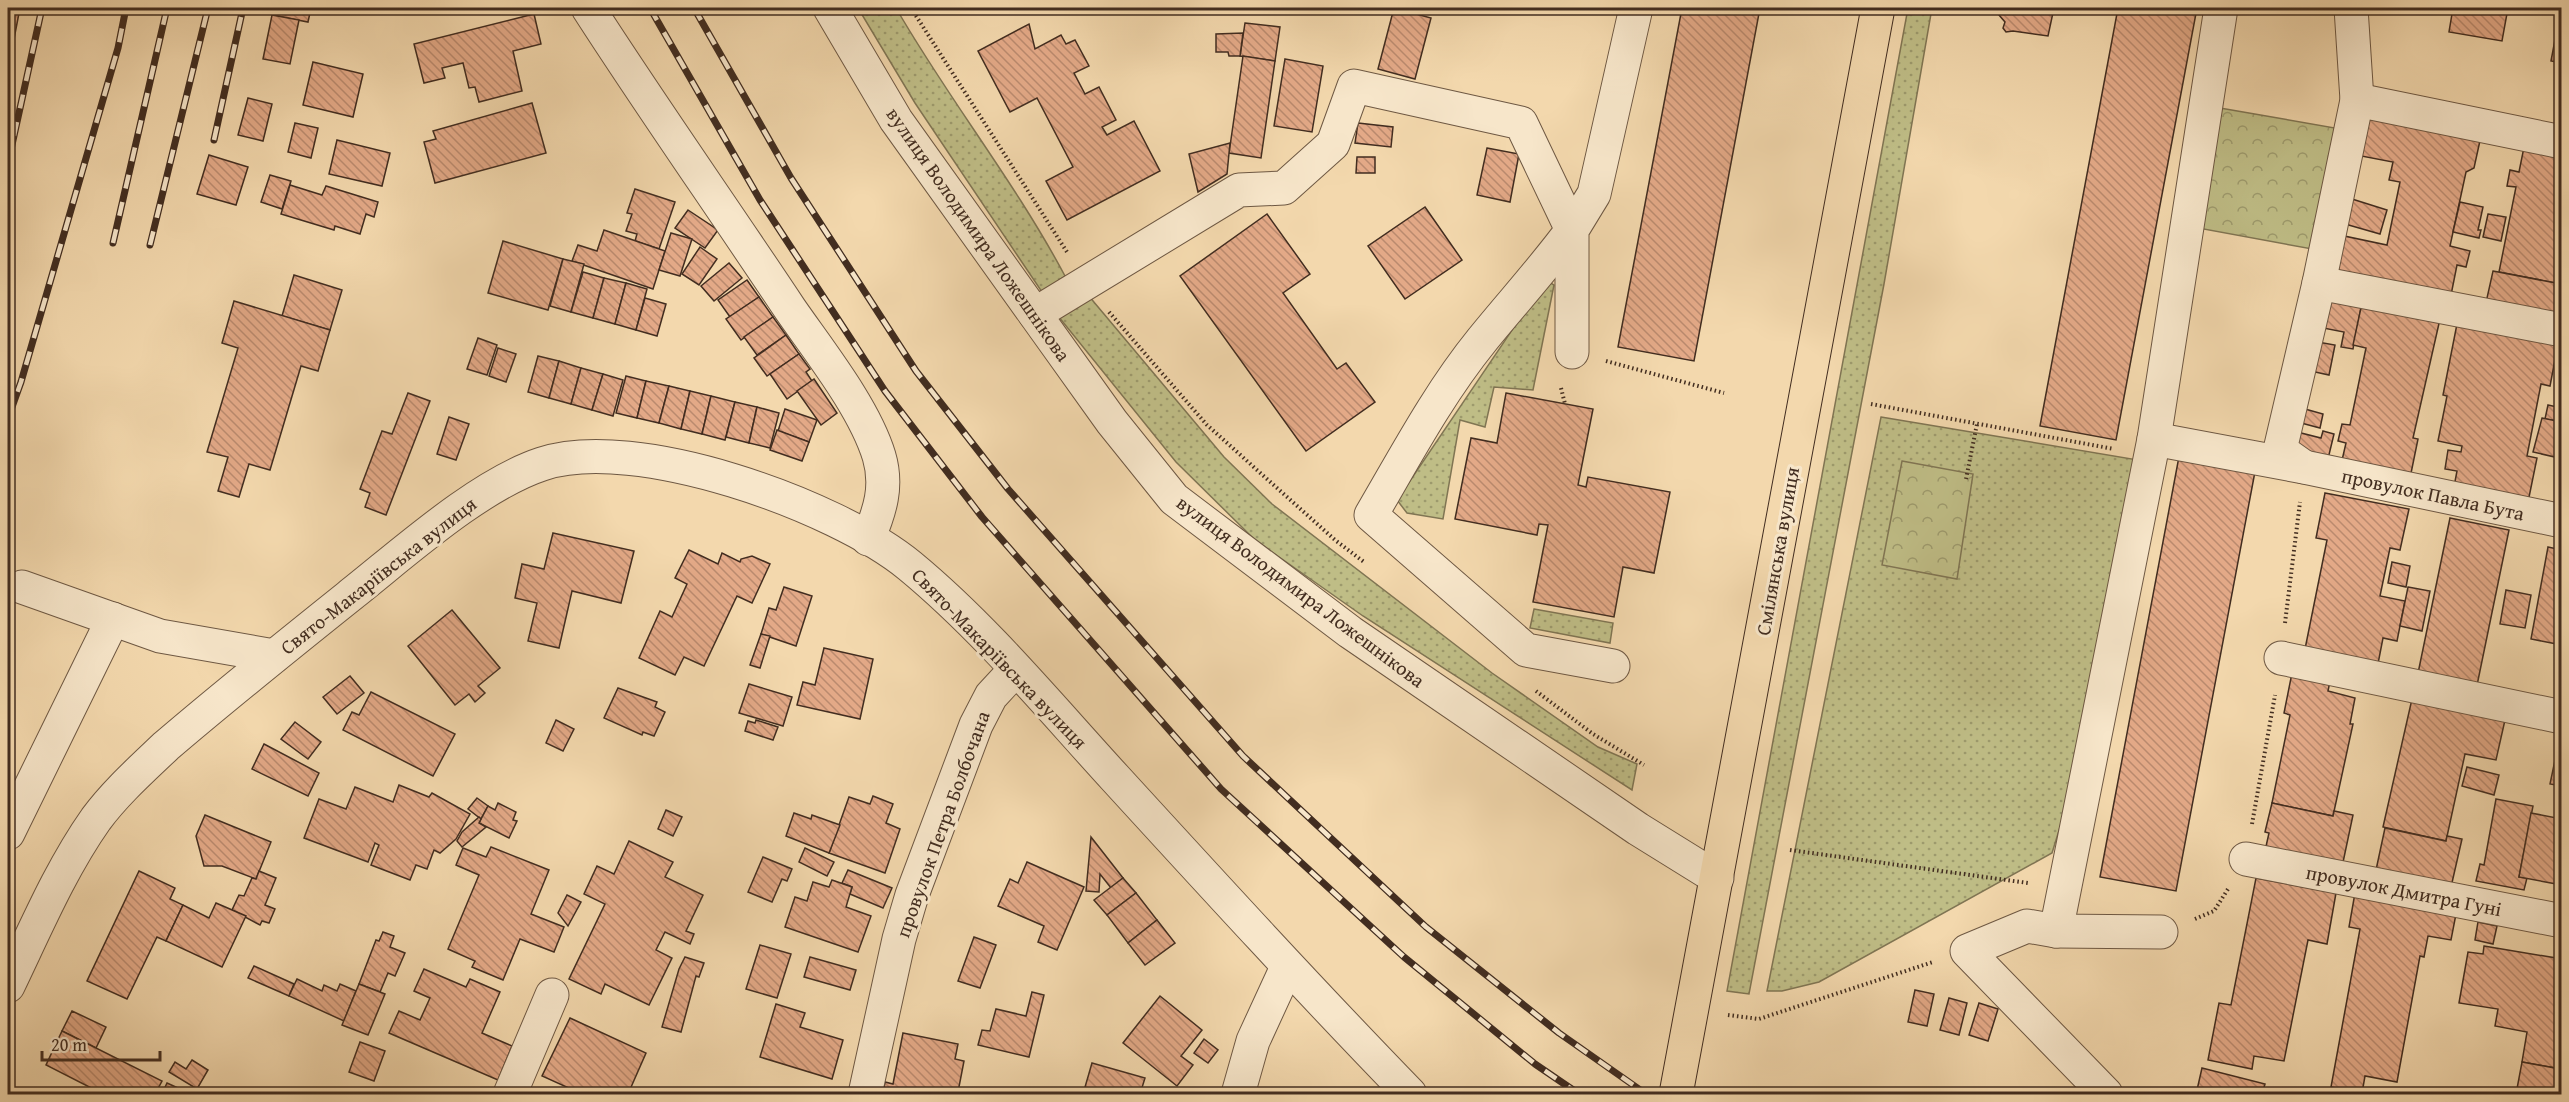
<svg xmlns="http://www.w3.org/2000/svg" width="2569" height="1102" font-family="'Gentium Book Plus',serif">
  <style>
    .grass { fill: url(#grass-dots); stroke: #807553; stroke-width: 1.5 }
    .forest { fill: url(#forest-crowns); stroke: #807553; stroke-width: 1.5 }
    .building { fill: url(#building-back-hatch); stroke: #422d20; stroke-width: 1.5 }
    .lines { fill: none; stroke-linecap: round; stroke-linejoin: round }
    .minor-casing { stroke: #6e5843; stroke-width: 35 }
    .major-casing { stroke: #422d20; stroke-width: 35 }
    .path { stroke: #422d20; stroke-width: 4; stroke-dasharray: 1.5 3; stroke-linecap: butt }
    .minor { stroke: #f7e6ca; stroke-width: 33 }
    .major { stroke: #f3d8ad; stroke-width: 33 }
    .rail-casing { stroke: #422d20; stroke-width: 7 }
    .rail { stroke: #f7e6ca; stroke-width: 4.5; stroke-dasharray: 14; stroke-linecap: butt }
    .labels { text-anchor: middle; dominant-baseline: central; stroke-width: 6; stroke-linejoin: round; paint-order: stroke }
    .street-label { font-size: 20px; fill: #422d20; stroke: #f7e6ca }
  </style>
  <defs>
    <pattern id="grass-dots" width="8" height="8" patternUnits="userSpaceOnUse" patternTransform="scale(1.5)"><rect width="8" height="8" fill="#bfbd86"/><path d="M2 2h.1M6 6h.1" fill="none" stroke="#9d9a6d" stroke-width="1.8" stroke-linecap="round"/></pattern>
    <pattern id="forest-crowns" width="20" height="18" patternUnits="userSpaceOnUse" patternTransform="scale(1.5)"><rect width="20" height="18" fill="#bfbd86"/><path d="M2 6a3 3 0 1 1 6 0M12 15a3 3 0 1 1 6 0" fill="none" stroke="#9d9a6d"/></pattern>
    <pattern id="building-back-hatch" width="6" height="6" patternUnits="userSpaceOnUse" patternTransform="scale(1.5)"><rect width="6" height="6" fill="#e3a987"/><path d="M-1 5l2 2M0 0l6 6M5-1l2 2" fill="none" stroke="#ba8a6e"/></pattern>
  </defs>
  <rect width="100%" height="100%" fill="#f3d8ad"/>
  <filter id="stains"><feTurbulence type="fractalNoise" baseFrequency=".00333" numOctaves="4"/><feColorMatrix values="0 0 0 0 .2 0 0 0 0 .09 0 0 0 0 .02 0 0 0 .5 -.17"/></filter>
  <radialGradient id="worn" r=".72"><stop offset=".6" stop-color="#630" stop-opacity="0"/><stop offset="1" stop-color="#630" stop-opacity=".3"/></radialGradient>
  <g class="grass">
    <path d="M858 8H896C949 100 1015 182 1065 276L1042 292 915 103Z"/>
    <path d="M1908 8H1932L1884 284 1749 994 1727 991Z"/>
    <path d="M1546 280 1554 285 1533 390 1494 387 1485 427 1460 420 1443 519 1407 513 1397 500Z"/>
    <path d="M1088 295 1224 457 1272 504 1492 673 1598 747 1637 764 1632 790 1363 616 1255 540 1176 462 1058 316Z"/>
    <path d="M1881 417 2138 460 2061 824 2052 853 1819 982 1782 991H1767Z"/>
    <path d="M1534 609 1613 623 1610 643 1530 628Z"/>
  </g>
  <g class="forest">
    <path d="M2220 108 2335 128 2312 249 2198 228Z"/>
    <path d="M1902 461 1973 474 1957 579 1882 565Z"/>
  </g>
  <g class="building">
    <path d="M8 8H20L8 70Z"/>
    <path d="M273 8H311L308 22 272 15Z"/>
    <path d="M1394 8 1431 18 1415 79 1378 69Z"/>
    <path d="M1682 8H1760L1694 361 1618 347Z"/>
    <path d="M2001 8H2054L2048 36 2013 31 2006 32 2003 28 2005 22 1999 15Z"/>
    <path d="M2118 8H2197L2116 440 2040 426Z"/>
    <path d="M2453 8H2508L2502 41 2449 32Z"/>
    <path d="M2561 8H2562V63L2551 61Z"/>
    <path d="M534 14 541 44 513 51 522 91 479 102 475 87 469 88 463 63 442 68 445 78 424 83 414 44Z"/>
    <path d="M272 15 299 20 290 64 263 59Z"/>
    <path d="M1245 23 1280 27 1275 61 1240 56Z"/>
    <path d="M1029 24 1035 49 1061 35 1066 44 1075 40 1089 66 1074 73 1085 94 1099 87 1116 120 1102 127 1107 135 1134 121 1160 171 1067 220 1046 181 1073 167 1037 98 1010 112 978 51Z"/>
    <path d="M1243 33 1240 56H1229L1228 52H1216V34Z"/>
    <path d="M1243 56 1275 61 1261 158 1229 153Z"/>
    <path d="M1285 59 1323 66 1312 132 1274 126Z"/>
    <path d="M313 62 363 74 353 117 303 105Z"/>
    <path d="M248 98 272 104 263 141 238 135Z"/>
    <path d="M532 103 546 153 435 183 424 142 436 139 433 131Z"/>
    <path d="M2365 112 2481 136 2474 168 2466 172 2450 246 2470 251 2466 267 2457 265 2450 300 2335 276 2344 236 2387 245 2400 182 2389 180 2393 162 2356 155Z"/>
    <path d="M295 123 318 128 311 158 288 152Z"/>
    <path d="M1358 123 1393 127 1391 147 1355 143Z"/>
    <path d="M337 140 390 153 382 186 329 174Z"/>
    <path d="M1230 143 1227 174 1198 192 1189 154Z"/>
    <path d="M2524 147 2562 154 2561 284 2499 272 2516 187 2507 186 2510 170 2519 172Z"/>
    <path d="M1487 148 1519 154 1510 202 1477 195Z"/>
    <path d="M209 155 248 167 236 205 197 194Z"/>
    <path d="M1357 157H1375V173H1356Z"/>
    <path d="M270 175 291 181 282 209 261 202Z"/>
    <path d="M290 185 322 195 326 186 378 202 374 217 366 214 360 234 335 226 334 230 281 214Z"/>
    <path d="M635 189 675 202 659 249 635 241 637 234 626 231 632 214 627 213Z"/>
    <path d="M2352 199 2387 210 2380 234 2345 224Z"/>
    <path d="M2460 202 2483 207 2478 230H2481L2479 238 2453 232Z"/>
    <path d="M1425 207 1462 260 1405 299 1368 246Z"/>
    <path d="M688 210 718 230 705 248 675 228Z"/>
    <path d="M1267 214 1310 274 1283 293 1337 369 1346 363 1375 402 1306 451 1180 276Z"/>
    <path d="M2488 214 2506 217 2501 241 2483 237Z"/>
    <path d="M604 230 665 251 653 289 572 261 578 245 597 251Z"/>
    <path d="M671 233 692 239 680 276 659 270Z"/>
    <path d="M503 241 563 259 548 310 488 293Z"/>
    <path d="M700 247 717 259 699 285 682 274Z"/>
    <path d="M563 259 584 264 571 312 550 306Z"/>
    <path d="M729 263 742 278 714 301 701 286Z"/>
    <path d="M2493 271 2561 284 2562 318 2485 307Z"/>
    <path d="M583 272 604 278 593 318 571 312Z"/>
    <path d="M294 275 342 290 330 330 282 316Z"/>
    <path d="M604 278 626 283 615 324 593 318Z"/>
    <path d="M747 280 759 297 730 317 718 300Z"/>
    <path d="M626 283 647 289 636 330 615 324Z"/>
    <path d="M2326 295 2362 303 2353 349 2341 347 2344 332 2318 327Z"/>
    <path d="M759 297 773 317 741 340 726 319Z"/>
    <path d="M645 298 666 304 657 336 636 330Z"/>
    <path d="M234 301 330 330 318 371 301 366 270 470 249 464 239 497 218 491 228 457 207 452 238 348 222 343Z"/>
    <path d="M2362 303 2440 319 2413 438 2418 439 2409 483 2340 469 2346 443 2338 441 2342 424 2350 425 2366 348 2353 345Z"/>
    <path d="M773 317 786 335 757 355 744 337Z"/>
    <path d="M2457 324 2558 344 2550 386 2541 384 2527 456 2537 458 2527 507 2453 492 2457 471 2445 469 2448 450 2461 452 2462 446 2438 441 2447 396 2443 395Z"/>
    <path d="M786 335 799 354 767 376 754 358Z"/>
    <path d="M478 338 497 345 487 375 467 369Z"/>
    <path d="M2312 341 2335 345 2329 375 2306 370Z"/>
    <path d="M498 348 516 354 506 382 489 376Z"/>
    <path d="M799 354 810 369 806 372 812 381 787 399 770 374Z"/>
    <path d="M538 356 559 361 549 398 528 392Z"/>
    <path d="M559 361 581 368 571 404 549 398Z"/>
    <path d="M581 368 603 374 592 410 571 404Z"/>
    <path d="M603 374 623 380 613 416 592 410Z"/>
    <path d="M626 376 646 381 637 418 616 413Z"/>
    <path d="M814 379 837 413 821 425 797 391Z"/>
    <path d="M646 381 669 386 659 423 637 418Z"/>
    <path d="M669 386 690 391 681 429 659 423Z"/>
    <path d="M690 391 711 396 702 434 681 429Z"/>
    <path d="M408 393 430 401 386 515 365 507 370 493 360 489 382 431 392 434Z"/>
    <path d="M1506 393 1593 409 1578 485 1586 487 1588 477 1670 492 1654 573 1623 567 1614 617 1533 602 1548 525 1539 524 1537 535 1455 519 1471 438 1497 443Z"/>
    <path d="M711 396 735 402 725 440 702 434Z"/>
    <path d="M735 402 757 407 749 443 726 437Z"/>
    <path d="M2548 405 2562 408V422L2545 419Z"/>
    <path d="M757 407 779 413 770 448 749 443Z"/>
    <path d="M785 409 817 420 809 442 778 431Z"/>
    <path d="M2305 409 2323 414 2320 428 2301 423Z"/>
    <path d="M449 417 469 424 456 460 437 454Z"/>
    <path d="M2542 418 2562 422 2559 458 2533 452Z"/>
    <path d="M777 430 809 442 802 461 770 450Z"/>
    <path d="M2323 431 2334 434 2327 463 2292 454 2297 432 2321 438Z"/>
    <path d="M2181 446 2257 461 2176 891 2100 877Z"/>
    <path d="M2325 493 2409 509 2400 550 2390 548 2380 596 2405 601 2397 641 2383 638 2376 674 2303 659 2327 540 2316 538Z"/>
    <path d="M2450 518 2509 530 2475 695 2416 683Z"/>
    <path d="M553 533 634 551 621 603 572 591 559 648 528 641 537 603 515 598 522 564 544 569Z"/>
    <path d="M2548 547 2562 550V645L2531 639Z"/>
    <path d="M689 550 718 564 722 553 740 562 741 559 752 556 770 564 752 603 737 596 704 666 684 657 675 675 639 658 660 611 672 617 687 584 675 578Z"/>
    <path d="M2392 562 2410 566 2406 587 2388 583Z"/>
    <path d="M784 587 812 596 796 646 761 634 769 608 776 610Z"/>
    <path d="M2408 587 2430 591 2422 631 2400 626Z"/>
    <path d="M2506 590 2531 595 2525 628 2500 624Z"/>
    <path d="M452 610 500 668 478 686 485 693 475 702 469 694 455 705 408 646Z"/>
    <path d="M761 634 770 636 760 668 750 665Z"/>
    <path d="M824 648 873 659 860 719 797 705 803 682 815 685Z"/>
    <path d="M2562 660V695L2555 693Z"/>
    <path d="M2292 673 2330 681 2328 691 2355 698 2350 724H2353L2333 816 2272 803 2290 715 2284 713Z"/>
    <path d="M350 676 364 693 337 714 323 697Z"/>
    <path d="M749 684 792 697 783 726 739 713Z"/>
    <path d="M618 688 657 702 655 707 665 712 654 736 643 732 642 735 604 718Z"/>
    <path d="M371 692 455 734 433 776 343 730 352 712 359 715Z"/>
    <path d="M2412 699 2505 720 2496 760 2465 754 2446 841 2383 827Z"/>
    <path d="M556 720 574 729 563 751 546 743Z"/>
    <path d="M756 720 778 727 773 740 745 731 748 721 755 723Z"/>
    <path d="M295 722 321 742 308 759 281 739Z"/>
    <path d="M2559 741 2562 742V786L2550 784Z"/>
    <path d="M264 744 319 773 308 796 252 769Z"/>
    <path d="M2467 767 2499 775 2494 795 2462 786Z"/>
    <path d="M399 785 429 797 432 793 470 814 456 839 440 853 434 850 427 869 416 865 410 880 371 865 379 845 375 843 368 862 304 838 319 799 346 809 355 787 393 802Z"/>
    <path d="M873 796 893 804 886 823 900 829 885 873 829 853 849 797 870 804Z"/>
    <path d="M477 798 488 806 481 819 468 809Z"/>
    <path d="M2496 799 2533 806 2519 877 2527 878 2524 890 2476 881 2480 864 2484 865Z"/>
    <path d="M498 803 516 812 513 820 517 821 509 838 479 823 488 806 495 810Z"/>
    <path d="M2272 803 2333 816 2334 811 2353 815 2342 867 2265 851 2269 833 2265 832Z"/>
    <path d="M666 810 682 817 673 836 658 829Z"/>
    <path d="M794 813 811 819 812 815 840 825 829 853 786 836Z"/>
    <path d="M2531 813 2562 819V885L2519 877Z"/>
    <path d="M205 815 271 842 256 879 222 866H204L196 836Z"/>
    <path d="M479 817 481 819 479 823 486 827 462 847 457 841 462 832Z"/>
    <path d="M2385 828 2446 841 2447 836 2462 839 2451 887 2376 870Z"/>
    <path d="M1091 837 1123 878 1111 888 1100 874 1099 892 1086 891Z"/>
    <path d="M629 841 673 862 665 877 703 895 686 931 694 934 690 944 665 932 656 950 672 958 649 1005 605 984 601 994 569 979 605 904 584 894 597 866 614 874Z"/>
    <path d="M491 847 549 870 531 914 564 927 554 952 520 939 503 980 472 967 475 961 448 949 479 875 456 865 463 848 486 857Z"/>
    <path d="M805 848 834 862 827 876 799 862Z"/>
    <path d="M763 857 792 869 787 881 782 879 772 902 748 892Z"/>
    <path d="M1027 862 1084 887 1057 950 1038 942 1044 926 998 906 1010 879 1018 883Z"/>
    <path d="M848 870 892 888 883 908 850 894 852 887 842 883Z"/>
    <path d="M139 871 175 888 170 899 183 905 166 941 157 937 127 999 87 981Z"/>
    <path d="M259 871 276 878 265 905 275 909 269 923 262 921 260 925 232 910 239 895 244 896 252 878 256 879Z"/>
    <path d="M1123 878 1136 893 1107 915 1094 900Z"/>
    <path d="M2256 878 2336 893 2327 944 2308 940 2284 1061 2254 1056 2252 1069 2208 1060 2219 1003 2231 1005Z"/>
    <path d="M832 880 852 887 846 907 871 916 858 952 785 927 795 897 807 901 813 882 829 887Z"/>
    <path d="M1136 893 1157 920 1128 943 1107 915Z"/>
    <path d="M2355 893 2456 914 2451 940 2428 936 2424 957 2420 956 2397 1082 2365 1076 2362 1093 2331 1087 2360 929 2349 927Z"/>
    <path d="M567 895 581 902 568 926 558 913Z"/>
    <path d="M216 903 246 916 222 967 166 941 183 905 209 918Z"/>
    <path d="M1157 920 1175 943 1145 965 1128 943Z"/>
    <path d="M2478 922 2497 926 2493 944 2475 940Z"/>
    <path d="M383 932 394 936 390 947 405 953 395 976 388 973 380 992 359 984 376 940 379 941Z"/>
    <path d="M974 937 996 945 980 988 958 981Z"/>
    <path d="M760 945 791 954 777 998 746 989Z"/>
    <path d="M2484 946 2562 959V1069L2522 1062 2527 1032 2495 1026 2498 1009 2459 1003 2468 952 2483 954Z"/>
    <path d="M685 957 704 963 699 977 696 976 681 1032 662 1027 679 969Z"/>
    <path d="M810 957 856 970 850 990 804 977Z"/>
    <path d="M254 966 294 984 289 996 248 978Z"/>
    <path d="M424 969 466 987 470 979 500 992 482 1033 512 1046 498 1080 389 1033 399 1011 420 1020 430 998 414 991Z"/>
    <path d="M297 979 322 991 324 985 337 991 340 984 356 991 344 1021 289 996Z"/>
    <path d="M359 984 385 994 368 1035 342 1025Z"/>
    <path d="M1915 990 1934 994 1927 1026 1908 1022Z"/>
    <path d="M1032 992 1044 995 1029 1057 978 1045 982 1030 990 1031 996 1009 1026 1016Z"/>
    <path d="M1160 996 1202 1030 1181 1056 1193 1065 1177 1086 1123 1043Z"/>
    <path d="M1949 998 1967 1003 1959 1035 1940 1030Z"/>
    <path d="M1979 1003 1998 1009 1988 1041 1969 1035Z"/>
    <path d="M776 1004 805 1013 800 1027 843 1040 832 1079 760 1057Z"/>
    <path d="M72 1011 106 1027 96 1048 62 1031Z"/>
    <path d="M570 1018 646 1053 628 1094H582L542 1076Z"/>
    <path d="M62 1031 162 1081 155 1094H103L46 1065Z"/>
    <path d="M903 1033 958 1044 955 1059 964 1061 958 1092 949 1090 948 1094H883L885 1082 893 1084Z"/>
    <path d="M1204 1039 1218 1050 1208 1063 1194 1053Z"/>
    <path d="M360 1042 385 1051 374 1081 349 1072Z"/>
    <path d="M192 1060 208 1070 197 1089 169 1072 175 1062 186 1069Z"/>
    <path d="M2522 1062 2560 1069 2555 1094H2516Z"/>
    <path d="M1092 1063 1145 1078 1140 1094H1083Z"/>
    <path d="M2202 1068 2265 1084 2262 1094H2191L2192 1089 2197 1090Z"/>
    <path d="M167 1083 191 1094H162Z"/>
  </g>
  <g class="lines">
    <defs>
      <g id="minor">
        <path d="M588 8C653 109 723 208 790 309 819 351 864 407 879 456 888 486 880 511 868 539"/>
        <path d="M830 8 896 120 1112 422 1174 499 1350 632 1638 829 1717 878"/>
        <path d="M2357 100 2562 142"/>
        <path d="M2319 283 2562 330"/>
        <path d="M1035 314 1239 190 1284 188 1333 144 1354 86 1521 123 1572 230C1544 268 1512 303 1482 340 1439 393 1406 455 1371 515L1526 650 1613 666"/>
        <path d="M1572 352V230L1594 194 1636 8"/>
        <path d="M2154 439 2304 467 2562 521"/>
        <path d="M2304 467 2280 450 2319 283 2357 100 2351 8"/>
        <path d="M22 587 160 636 274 656"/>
        <path d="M2281 658 2562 717"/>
        <path d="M8 833 113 619"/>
        <path d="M2246 859 2562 921"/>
        <path d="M2056 931 2154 439 2221 8"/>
        <path d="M8 986C35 930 60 870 96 819 116 792 142 769 166 746 229 692 293 641 358 589 408 549 481 484 542 464 635 433 836 505 910 566 985 628 1050 707 1116 779 1213 885 1310 991 1410 1094"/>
        <path d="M510 1094 552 995"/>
        <path d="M865 1094 899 939 912 895 976 725 991 696 1016 669"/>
        <path d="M1238 1094 1253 1041 1287 967"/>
        <path d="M2106 1094 1967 951 2027 926 2056 931 2161 932"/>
      </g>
      <path id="major" d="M1676 1094 1878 8"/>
    </defs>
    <use href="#minor" class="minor-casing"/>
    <use href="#major" class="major-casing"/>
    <g class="path">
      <path d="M911 8 1067 252"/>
      <path d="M1109 312 1207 425 1335 540 1364 562"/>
      <path d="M1606 361 1724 393"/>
      <path d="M1561 388 1565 404"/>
      <path d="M1871 404 2114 449"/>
      <path d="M1966 479 1977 424"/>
      <path d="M2285 623 2300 502"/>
      <path d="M1536 691 1593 734 1644 765"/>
      <path d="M2252 824 2275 695"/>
      <path d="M1790 850 2028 883"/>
      <path d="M2195 919 2214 911 2228 889"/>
      <path d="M1728 1015 1759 1019 1933 962"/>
    </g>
    <use href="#minor" class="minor"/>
    <use href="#major" class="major"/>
    <defs>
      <g id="rail">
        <path d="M650 8 760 200 885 391 982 517 1221 789 1404 957 1535 1064 1579 1094"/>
        <path d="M694 8 791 178 916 371 1008 489 1243 756 1426 927 1559 1033 1646 1094"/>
        <path d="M214 140 243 8"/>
        <path d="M8 163 42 8"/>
        <path d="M113 243 167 8"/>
        <path d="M150 245 208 8"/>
        <path d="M8 418 21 382 118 48 126 8"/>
      </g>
    </defs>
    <use href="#rail" class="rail-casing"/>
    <use href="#rail" class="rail"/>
  </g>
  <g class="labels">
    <g class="street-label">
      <text transform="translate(979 234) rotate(55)">вулиця Володимира Ложешнікова</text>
      <text transform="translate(2433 494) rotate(12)">провулок Павла Бута</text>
      <text transform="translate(1777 551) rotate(-80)">Смілянська вулиця</text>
      <text transform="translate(378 575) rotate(-38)">Свято-Макаріївська вулиця</text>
      <text transform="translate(1301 591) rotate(37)">вулиця Володимира Ложешнікова</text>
      <text transform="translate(1000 658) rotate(46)">Свято-Макаріївська вулиця</text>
      <text transform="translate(942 824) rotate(-70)">провулок Петра Болбочана</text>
      <text transform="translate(2404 890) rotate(11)">провулок Дмитра Гуні</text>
    </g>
  </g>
  <rect width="2569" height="1102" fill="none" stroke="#f3d8ad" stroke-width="30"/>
  <rect x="9" y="9" width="2551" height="1084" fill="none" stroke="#422d20" stroke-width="3"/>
  <rect x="15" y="15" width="2539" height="1072" fill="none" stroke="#422d20" stroke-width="1.5"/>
  <path d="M42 1051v9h118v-9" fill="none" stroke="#422d20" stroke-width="3"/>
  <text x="51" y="1051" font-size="18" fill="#422d20" stroke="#f7e6ca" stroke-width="4.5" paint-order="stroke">20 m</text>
  <rect width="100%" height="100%" filter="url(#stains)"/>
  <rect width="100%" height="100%" fill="url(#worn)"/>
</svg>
